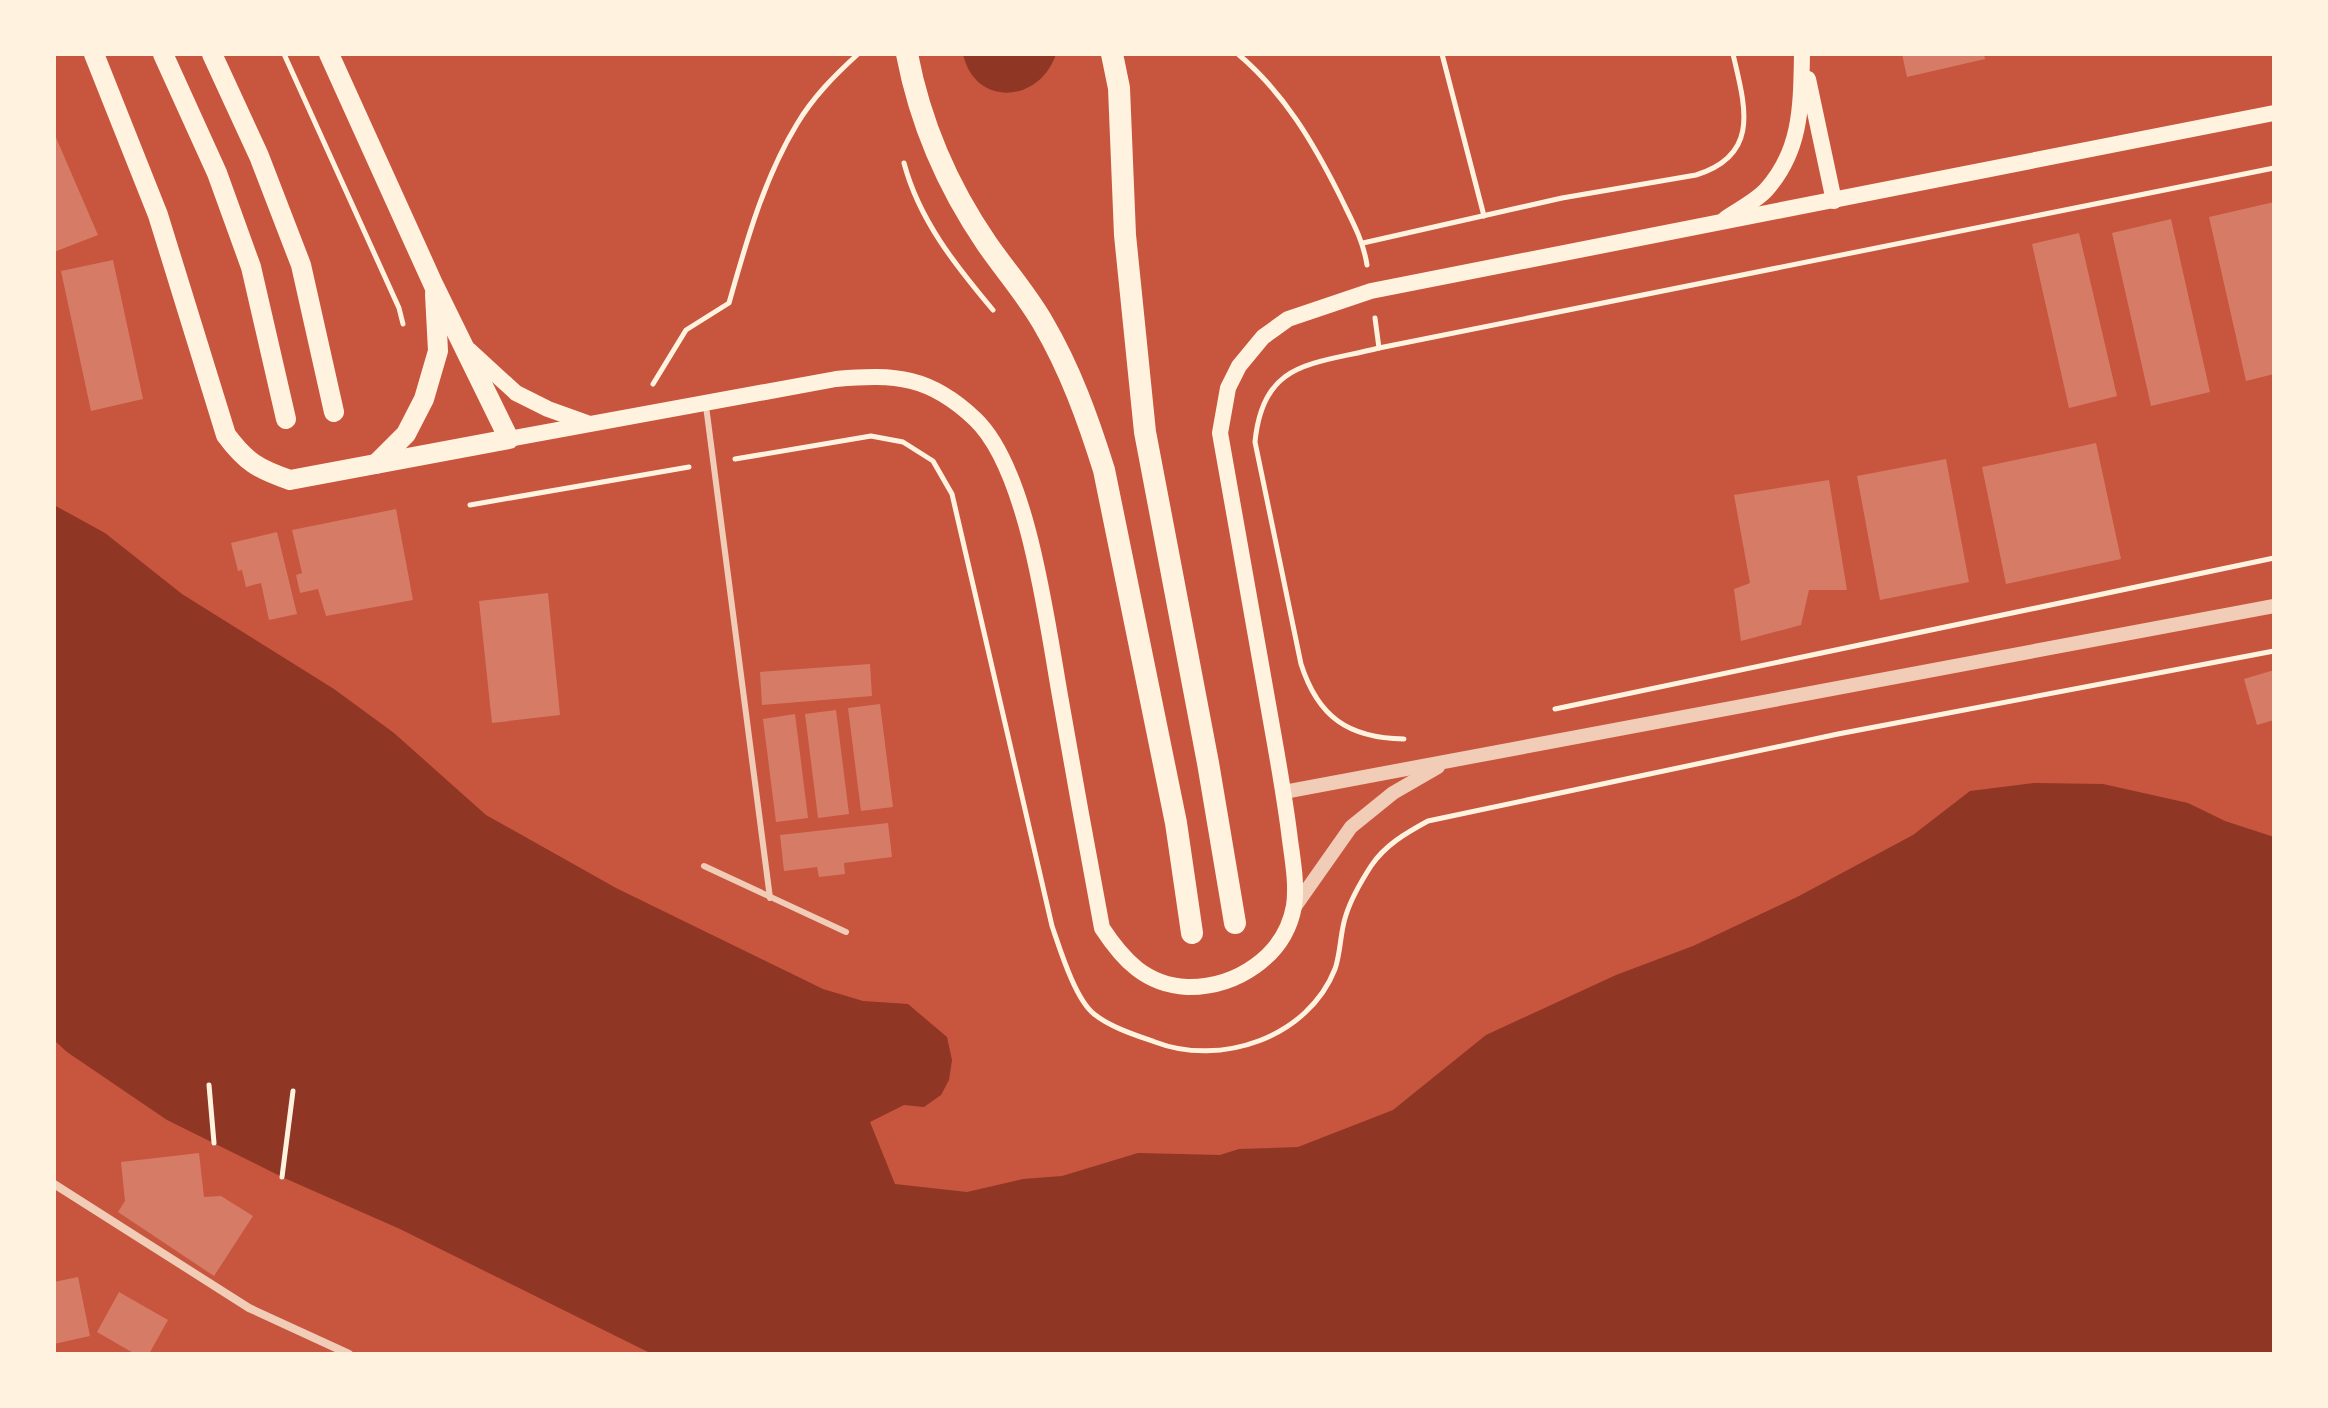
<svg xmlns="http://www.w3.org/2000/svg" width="2328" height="1408" font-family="'Archivo Narrow',sans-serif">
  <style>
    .water { fill: #8f3625 }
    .building { fill: #d67c66 }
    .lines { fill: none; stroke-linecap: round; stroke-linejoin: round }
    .path { stroke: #fff3e0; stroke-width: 5 }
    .service { stroke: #f1ccb7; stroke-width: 6 }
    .minor { stroke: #f1ccb7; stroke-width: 8 }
    .tertiary { stroke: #f1ccb7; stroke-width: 14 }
    .secondary { stroke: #fff3e0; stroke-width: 16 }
    .primary { stroke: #fff3e0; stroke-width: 20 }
    .trunk { stroke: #fff3e0; stroke-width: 22 }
  </style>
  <rect width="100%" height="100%" fill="#c8553d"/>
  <g class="water">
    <path d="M963 54H1056C1040 103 975 108 963 54Z"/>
    <path d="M54 505 105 533 182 594 334 689 394 733 486 815 616 888 823 989 863 1001 908 1004 947 1037 952 1060 949 1080 941 1095 924 1107 904 1105 870 1122 895 1184 967 1192 1023 1179 1062 1176 1138 1153 1220 1155 1239 1149 1298 1147 1393 1110 1486 1035 1616 975 1693 946 1799 896 1913 835 1970 791 2035 783 2103 784 2188 803 2225 821 2274 837V1354H652L400 1229 282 1177 167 1120 67 1052 54 1040Z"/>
  </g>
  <g class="building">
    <path d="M1902 54H1984L1985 59 1907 77Z"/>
    <path d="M54 133 98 235 54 252Z"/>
    <path d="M2274 202V374L2246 381 2209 217Z"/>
    <path d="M2171 219 2210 392 2151 406 2112 233Z"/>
    <path d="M2079 233 2117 396 2069 408 2032 244Z"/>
    <path d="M113 260 143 399 91 411 61 271Z"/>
    <path d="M2096 443 2121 559 2006 584 1982 467Z"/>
    <path d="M1946 459 1969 582 1880 600 1857 476Z"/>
    <path d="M1829 480 1847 590H1809L1801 625 1741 641 1734 589 1750 583 1734 495Z"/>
    <path d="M396 509 413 600 326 616 318 589 300 593 296 575 302 573 292 530Z"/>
    <path d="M277 532 297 614 269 620 261 583 246 587 242 570 238 571 231 543Z"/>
    <path d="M548 593 560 715 492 723 479 601Z"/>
    <path d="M870 664 872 696 762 705 760 672Z"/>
    <path d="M2274 670V720L2257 725 2244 679Z"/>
    <path d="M880 704 893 807 861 811 848 708Z"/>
    <path d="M836 710 849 814 818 818 805 714Z"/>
    <path d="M795 714 808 818 776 822 763 719Z"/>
    <path d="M888 823 892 857 844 863 845 874 819 877 817 867 784 871 780 835Z"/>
    <path d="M199 1153 204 1197 221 1196 253 1216 214 1276 118 1212 125 1201 121 1162Z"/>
    <path d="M78 1277 90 1336 54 1344V1282Z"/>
    <path d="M119 1292 168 1320 149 1354H135L97 1332Z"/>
  </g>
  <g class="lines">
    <g class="path">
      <path d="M284 54 399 308 403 324"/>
      <path d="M1238 54C1284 93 1313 142 1340 196 1351 219 1363 239 1367 265"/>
      <path d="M1442 54 1484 216"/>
      <path d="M904 163C919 220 956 266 993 310"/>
      <path d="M1363 243 1562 198 1696 175C1761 155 1745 106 1733 54"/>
      <path d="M1375 318 1379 348"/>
      <path d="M653 384 686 330 729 303C746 243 764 178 797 124 813 97 835 75 858 54"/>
      <path d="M735 459 871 436 903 442 933 461 952 494 1052 926C1060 949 1075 999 1094 1014 1110 1027 1135 1035 1155 1042 1220 1067 1308 1038 1335 969 1341 952 1340 932 1346 915 1351 899 1362 880 1371 866 1385 845 1406 833 1428 821L1838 734 2274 651"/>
      <path d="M470 505 689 467"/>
      <path d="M1555 709 2274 558"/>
      <path d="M1404 739C1348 738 1318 717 1301 664L1255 442C1263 360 1312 365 1379 348L2274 168"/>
      <path d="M209 1085 214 1143"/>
      <path d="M282 1177 293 1091"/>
    </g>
    <g class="service">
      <path d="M706 406 770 898"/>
      <path d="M704 866 846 932"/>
    </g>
    <path class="minor" d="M54 1184 249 1308 349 1354"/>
    <g class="tertiary">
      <path d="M1284 792 2274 606"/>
      <path d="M1294 908 1351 827 1393 793 1438 767"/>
    </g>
    <g class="secondary">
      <path d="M1808 79 1834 201"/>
      <path d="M1725 219C1738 210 1756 201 1766 190 1802 150 1801 104 1802 54"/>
      <path d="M469 350 516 393 548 409 587 423"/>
      <path d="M509 439 836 379C896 374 930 376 975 419 1030 471 1048 632 1062 707 1075 781 1088 854 1102 928 1123 960 1146 985 1187 987 1235 988 1285 957 1294 906 1297 884 1293 862 1290 840 1286 806 1280 772 1274 738 1256 636 1238 535 1220 433L1228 388 1239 366 1263 337 1288 319 1371 291 2274 113"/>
    </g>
    <g class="primary">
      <path d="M94 54 158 215 226 435C246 462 258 469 290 480L509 439 434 286 329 54"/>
      <path d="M163 54 217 173 251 267 286 419"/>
      <path d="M212 54 259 156 301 265 334 412"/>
      <path d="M376 464 406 434 424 399 438 351 435 294"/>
    </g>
    <g class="trunk">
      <path d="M907 54C920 122 948 187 987 244 1005 270 1027 295 1043 323 1070 369 1088 419 1104 470L1176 823 1192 933"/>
      <path d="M1112 54 1119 88 1125 235 1145 432 1208 763 1235 923"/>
    </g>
  </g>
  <rect width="2328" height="1408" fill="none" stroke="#fff3e0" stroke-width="112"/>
</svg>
